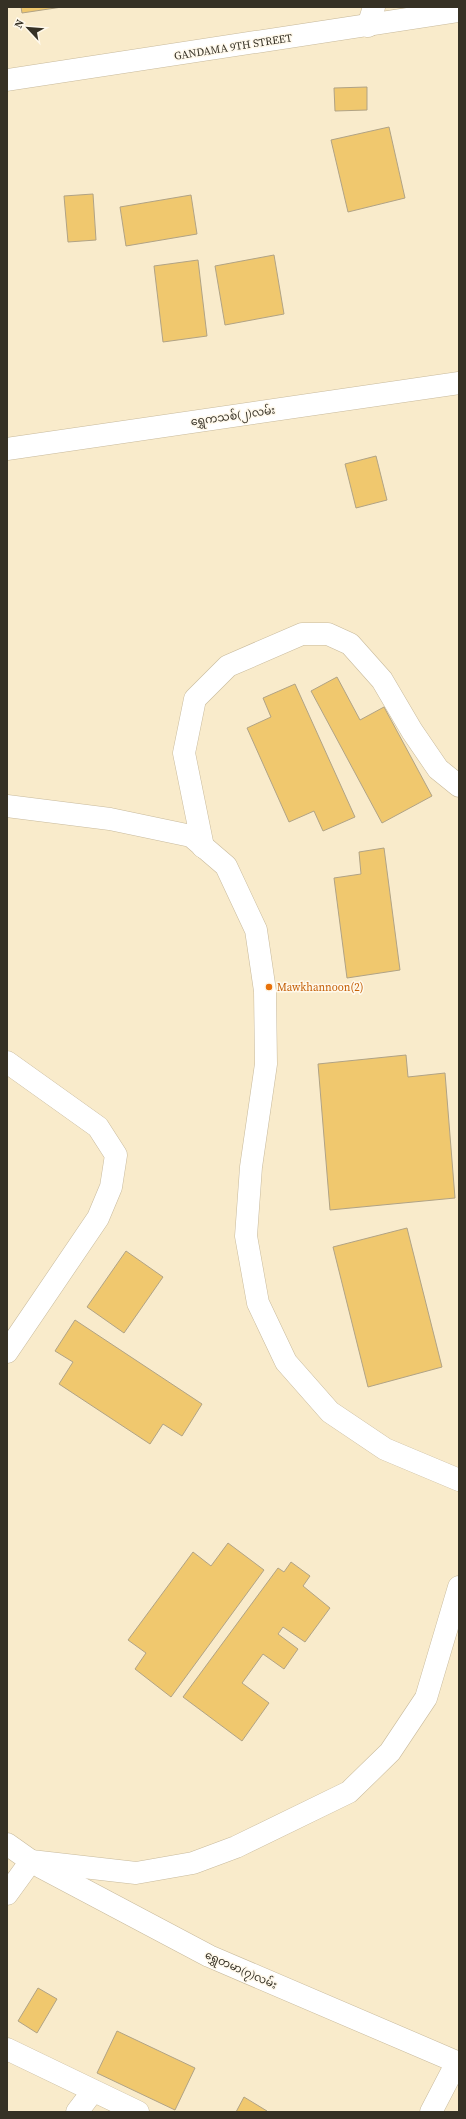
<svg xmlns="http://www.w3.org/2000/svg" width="466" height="2119" font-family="'Source Serif 4','Noto Sans Myanmar',serif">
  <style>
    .building { fill: #f0c86e; stroke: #b1a385 }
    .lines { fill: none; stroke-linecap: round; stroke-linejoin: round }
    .street-casing { stroke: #c8ba9c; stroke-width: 23 }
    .secondary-casing { stroke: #c8ba9c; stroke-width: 23 }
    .street { stroke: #fff; stroke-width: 22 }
    .secondary { stroke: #fff; stroke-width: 22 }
    .food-dot { fill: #e8710a; stroke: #fff9ec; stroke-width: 1.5 }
    .labels { text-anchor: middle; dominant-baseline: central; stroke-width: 3; stroke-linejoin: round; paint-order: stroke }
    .street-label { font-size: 11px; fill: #363125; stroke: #fff9ec }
    .food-label { font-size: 11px; fill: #c56008; stroke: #fff9ec; text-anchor: start }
  </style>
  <rect width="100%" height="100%" fill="#f9ebcb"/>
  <g class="building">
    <path d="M21 7H62L22 13Z"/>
    <path d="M367 87V110L335 111 334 88Z"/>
    <path d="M389 127 405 198 348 212 331 140Z"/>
    <path d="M93 194 96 240 68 242 64 196Z"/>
    <path d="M191 195 197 234 126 246 120 207Z"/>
    <path d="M274 255 284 314 225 325 215 266Z"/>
    <path d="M198 260 207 336 163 342 154 266Z"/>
    <path d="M376 456 387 500 356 508 345 464Z"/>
    <path d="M337 677 360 720 384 707 432 796 382 823 311 691Z"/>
    <path d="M295 684 355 817 323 831 314 811 289 822 247 728 271 717 263 698Z"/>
    <path d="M384 848 400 970 347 978 334 878 361 874 359 852Z"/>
    <path d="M406 1055 408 1077 445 1073 455 1198 330 1210 318 1064Z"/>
    <path d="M407 1228 442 1367 368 1387 333 1247Z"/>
    <path d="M126 1251 163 1277 124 1333 87 1307Z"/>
    <path d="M75 1320 202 1404 182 1436 163 1424 150 1444 59 1384 73 1362 55 1351Z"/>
    <path d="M228 1543 264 1570 171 1697 135 1669 146 1653 128 1640 193 1552 211 1566Z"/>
    <path d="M291 1562 310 1576 303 1586 330 1608 305 1642 283 1627 278 1634 298 1649 284 1669 263 1654 242 1683 269 1703 242 1741 183 1697 278 1568 284 1572Z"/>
    <path d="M38 1988 57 1999 37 2033 18 2021Z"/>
    <path d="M117 2031 195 2068 175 2110 97 2073Z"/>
    <path d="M244 2097 267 2111V2112H236Z"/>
  </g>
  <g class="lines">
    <defs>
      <g id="street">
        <path d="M368 26 374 7"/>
        <path d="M7 80 459 11"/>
        <path d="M7 449 459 383"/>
        <path d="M7 806 110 819 191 836 226 866 256 930 265 991 266 1064 251 1167 246 1236 258 1303 286 1362 330 1412 385 1449 459 1480"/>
        <path d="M203 847 184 753 195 699 228 666 302 634H328L350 644 382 680 412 731 438 769 459 786"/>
        <path d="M7 1062 98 1127 116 1155 111 1187 98 1218 7 1352"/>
        <path d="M31 1861 136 1873 193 1863 236 1847 349 1792 390 1752 426 1698 459 1587"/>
        <path d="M41 1867 209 1956 459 2063"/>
        <path d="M7 2049 138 2112"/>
        <path d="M77 2112 93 2091"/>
        <path d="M431 2112 457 2062"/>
      </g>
      <path id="secondary" d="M7 1844 31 1861 7 1894"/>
    </defs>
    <use href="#street" class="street-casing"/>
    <use href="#secondary" class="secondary-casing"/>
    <use href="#street" class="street"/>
    <use href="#secondary" class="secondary"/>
  </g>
  <circle class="food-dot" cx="269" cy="987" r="4"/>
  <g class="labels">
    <g class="street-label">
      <text transform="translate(233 47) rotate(-9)">GANDAMA 9TH STREET</text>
      <text transform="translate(233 416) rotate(-8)">ရွှေကသစ်(၂)လမ်း</text>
      <text transform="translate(241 1970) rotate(24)">ရွှေတမာ(၇)လမ်း</text>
    </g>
    <g class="food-label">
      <text x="277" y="987">Mawkhannoon(2)</text>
    </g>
  </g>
  <rect width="466" height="2119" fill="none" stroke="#363125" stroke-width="16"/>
  <g transform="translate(28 28) rotate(296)" stroke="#fff9ec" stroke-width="3" paint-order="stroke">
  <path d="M0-3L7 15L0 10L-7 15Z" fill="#363125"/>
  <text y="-6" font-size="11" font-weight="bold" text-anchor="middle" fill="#363125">N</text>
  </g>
</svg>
